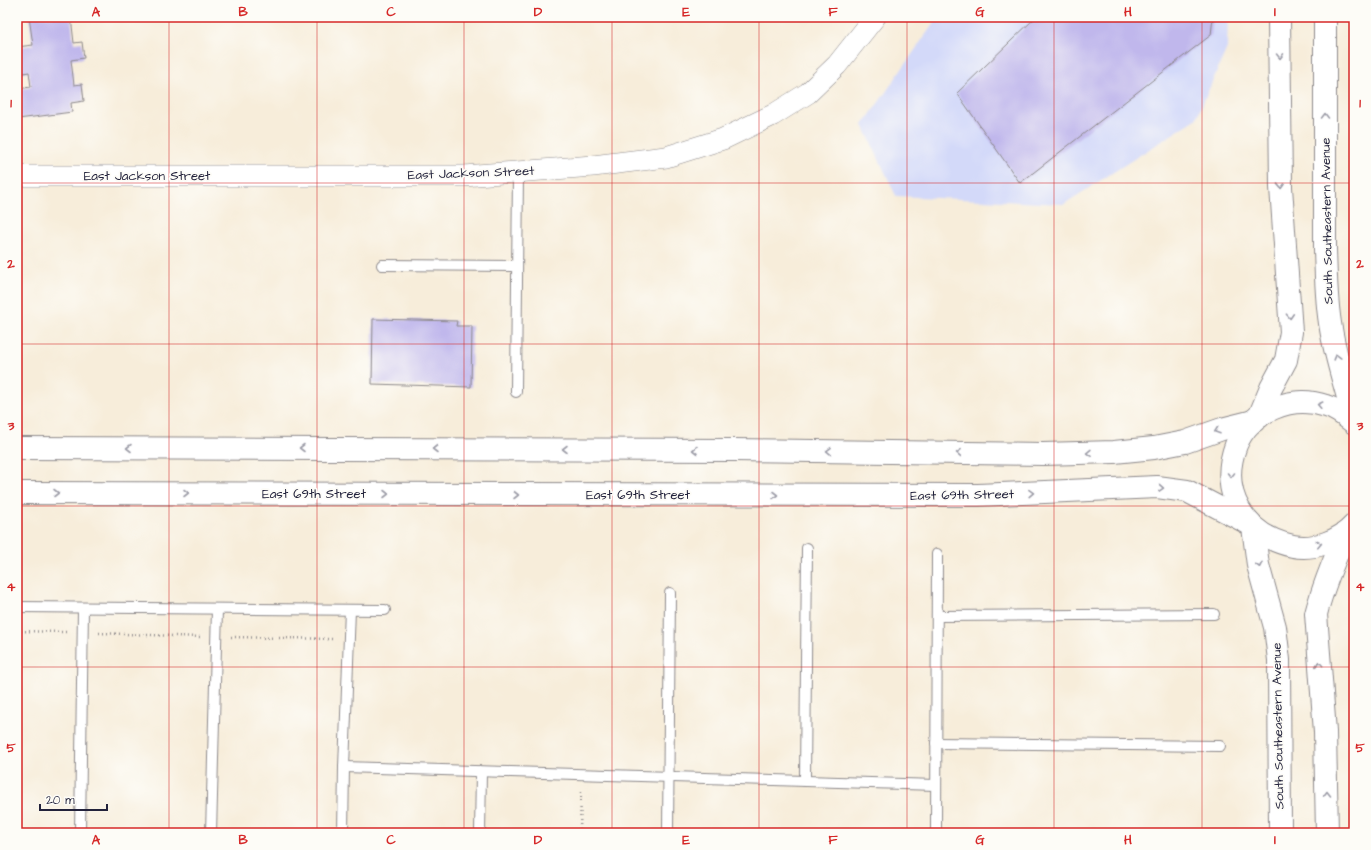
<svg xmlns="http://www.w3.org/2000/svg" width="1371" height="850" font-family="'Architects Daughter',sans-serif">
  <style>
    .built { fill: #d3d9f9 }
    .building { fill: #c0b7ec }
    .lines { fill: none; stroke-linecap: round; stroke-linejoin: round }
    .lane-casing { stroke: #8c888a; stroke-width: 12 }
    .street-casing { stroke: #8c888a; stroke-width: 22 }
    .secondary-casing { stroke: #8c888a; stroke-width: 24 }
    .path { stroke: #8c888a; stroke-width: 2.5; stroke-dasharray: 1 3; stroke-linecap: butt }
    .lane { stroke: #fff; stroke-width: 10 }
    .street { stroke: #fff; stroke-width: 21 }
    .secondary { stroke: #fff; stroke-width: 22 }
    .oneway { stroke: #9c9ca7 }
    .grid { fill: none; stroke: #d62828; stroke-width: 1; stroke-opacity: 0.55 }
    .labels { text-anchor: middle; dominant-baseline: central; stroke-width: 3.5; stroke-linejoin: round; paint-order: stroke }
    .street-label { font-size: 13px; fill: #22223b; stroke: #fdfcf7 }
    .neatline { fill: none; stroke: #d62828; stroke-width: 1.5 }
    .grid-label { font-size: 13px; text-anchor: middle; font-weight: bold; fill: #d62828 }
  </style>
  <rect width="100%" height="100%" fill="#fdfcf7"/>
  <filter id="ink" filterUnits="userSpaceOnUse"><feTurbulence type="fractalNoise" baseFrequency=".025" numOctaves="2"/><feDisplacementMap in="SourceGraphic" scale="8" xChannelSelector="R" yChannelSelector="G"/><feConvolveMatrix kernelMatrix="1 2 1 2 8 2 1 2 1" color-interpolation-filters="sRGB"/></filter>
  <filter id="wash" filterUnits="userSpaceOnUse"><feTurbulence type="fractalNoise" baseFrequency=".012" numOctaves="4" result="noise"/><feDisplacementMap in="SourceGraphic" scale="16" xChannelSelector="R" yChannelSelector="G"/><feGaussianBlur stdDeviation="0.9" result="paint"/><feColorMatrix in="noise" values="0 0 0 0 0 0 0 0 0 0 0 0 0 0 0 0 0 1.4 0 .05"/><feComposite in="paint" operator="in"/></filter>
  <g filter="url(#wash)">
    <rect width="100%" height="100%" fill="#f7edda"/>
    <path class="built" d="M938 17H1228L1227 48 1196 119 1064 204 896 196 863 125Z"/>
    <g id="blocks">
      <g class="building">
        <path d="M29 17H71L74 43 82 42 84 58 71 60 74 85 82 84 84 101 71 103 72 112 18 119 17 89 31 87 29 72 18 74 17 65V47L33 45Z"/>
        <path d="M1036 17H1213L1211 35 1020 183 957 93Z"/>
        <path d="M373 319 457 321 456 326H472L471 387 372 384Z"/>
      </g>
    </g>
  </g>
  <g filter="url(#ink)">
    <use href="#blocks" fill-opacity="0" stroke="#8c888a" stroke-width="1"/>
    <g class="lines">
      <defs>
        <g id="lane">
          <path d="M382 265 517 266"/>
          <path d="M516 392 518 172"/>
          <path d="M17 607 385 610"/>
          <path d="M937 616 1214 614"/>
          <path d="M936 743 1220 746"/>
          <path d="M344 767 936 785"/>
          <path d="M805 781 807 548"/>
          <path d="M80 833 83 608"/>
          <path d="M211 833 217 609"/>
          <path d="M343 833 344 767 350 610"/>
          <path d="M480 833 481 772"/>
          <path d="M668 833 670 593"/>
          <path d="M936 833 937 554"/>
        </g>
        <path id="street" d="M17 176H464L593 166 666 157 723 139 773 115 808 93 837 65 875 17"/>
        <g id="secondary">
          <path d="M1325 17V249C1326 276 1326 303 1331 329 1336 360 1347 390 1354 421"/>
          <path d="M1259 417 1271 388 1286 360 1291 332 1281 187 1279 17"/>
          <path d="M1354 423C1345 416 1337 409 1326 406 1292 394 1250 411 1236 445 1218 492 1244 536 1293 546 1314 550 1340 541 1354 525"/>
          <path d="M17 448 734 450 1043 454 1114 452 1154 448 1185 442 1222 429 1254 421"/>
          <path d="M17 493 978 495 1157 487 1187 491 1250 524"/>
          <path d="M1253 527 1258 565 1275 627 1279 660 1280 833"/>
          <path d="M1327 833 1325 732 1316 614C1323 586 1334 560 1346 533"/>
        </g>
      </defs>
      <use href="#lane" class="lane-casing"/>
      <use href="#street" class="street-casing"/>
      <use href="#secondary" class="secondary-casing"/>
      <g class="path">
        <path d="M17 631 66 632"/>
        <path d="M99 633 200 637"/>
        <path d="M231 637 332 639"/>
        <path d="M580 833 581 791"/>
      </g>
      <use href="#lane" class="lane"/>
      <use href="#street" class="street"/>
      <use href="#secondary" class="secondary"/>
    </g>
    <defs><path id="oneway-chevron" d="M-2-3.5L2.5 0L-2 3.5" fill="none" stroke-width="1.6" stroke-linecap="round" stroke-linejoin="round"/></defs>
    <g class="oneway">
      <use href="#oneway-chevron" transform="translate(1280 56) rotate(89)"/>
      <use href="#oneway-chevron" transform="translate(1325 116) rotate(-90)"/>
      <use href="#oneway-chevron" transform="translate(1281 186) rotate(88)"/>
      <use href="#oneway-chevron" transform="translate(1290 316) rotate(87)"/>
      <use href="#oneway-chevron" transform="translate(1337 357) rotate(-105)"/>
      <use href="#oneway-chevron" transform="translate(1320 405) rotate(-167)"/>
      <use href="#oneway-chevron" transform="translate(1217 431) rotate(161)"/>
      <use href="#oneway-chevron" transform="translate(129 448) rotate(-180)"/>
      <use href="#oneway-chevron" transform="translate(302 448) rotate(180)"/>
      <use href="#oneway-chevron" transform="translate(435 449) rotate(-180)"/>
      <use href="#oneway-chevron" transform="translate(565 449) rotate(-180)"/>
      <use href="#oneway-chevron" transform="translate(695 450) rotate(-180)"/>
      <use href="#oneway-chevron" transform="translate(829 451) rotate(-179)"/>
      <use href="#oneway-chevron" transform="translate(959 453) rotate(-179)"/>
      <use href="#oneway-chevron" transform="translate(1089 453) rotate(179)"/>
      <use href="#oneway-chevron" transform="translate(1231 475) rotate(90)"/>
      <use href="#oneway-chevron" transform="translate(1161 488) rotate(4)"/>
      <use href="#oneway-chevron" transform="translate(56 493)"/>
      <use href="#oneway-chevron" transform="translate(186 493)"/>
      <use href="#oneway-chevron" transform="translate(1031 493) rotate(-2)"/>
      <use href="#oneway-chevron" transform="translate(386 494)"/>
      <use href="#oneway-chevron" transform="translate(516 495)"/>
      <use href="#oneway-chevron" transform="translate(775 495)"/>
      <use href="#oneway-chevron" transform="translate(1319 544) rotate(-13)"/>
      <use href="#oneway-chevron" transform="translate(1259 565) rotate(78)"/>
      <use href="#oneway-chevron" transform="translate(1319 664) rotate(-95)"/>
      <use href="#oneway-chevron" transform="translate(1327 794) rotate(-91)"/>
    </g>
  </g>
  <path class="grid" d="M169 17V833M317 17V833M464 17V833M612 17V833M759 17V833M907 17V833M1054 17V833M1202 17V833M17 183H1354M17 344H1354M17 506H1354M17 667H1354"/>
  <g class="labels">
    <g class="street-label">
      <text transform="translate(471 173) rotate(-2)">East Jackson Street</text>
      <text x="147" y="176">East Jackson Street</text>
      <text transform="translate(1327 221) rotate(-91)">South Southeastern Avenue</text>
      <text x="314" y="494">East 69th Street</text>
      <text x="638" y="495">East 69th Street</text>
      <text transform="translate(962 495) rotate(-1)">East 69th Street</text>
      <text transform="translate(1278 726) rotate(-91)">South Southeastern Avenue</text>
    </g>
  </g>
  <rect width="1371" height="850" fill="none" stroke="#fdfcf7" stroke-width="44"/>
  <path d="M40 804v6h67v-6" fill="none" stroke="#22223b" stroke-width="2"/>
  <text x="46" y="804" font-size="12" fill="#22223b" stroke="#fdfcf7" stroke-width="3" paint-order="stroke">20 m</text>
  <rect x="22" y="22" width="1327" height="806" class="neatline"/>
  <g class="grid-label">
    <text x="96" y="16">A</text>
    <text x="243" y="16">B</text>
    <text x="391" y="16">C</text>
    <text x="538" y="16">D</text>
    <text x="686" y="16">E</text>
    <text x="833" y="16">F</text>
    <text x="980" y="16">G</text>
    <text x="1128" y="16">H</text>
    <text x="1275" y="16">I</text>
    <text x="11" y="107">1</text>
    <text x="1360" y="107">1</text>
    <text x="11" y="268">2</text>
    <text x="1360" y="268">2</text>
    <text x="11" y="430">3</text>
    <text x="1360" y="430">3</text>
    <text x="11" y="591">4</text>
    <text x="1360" y="591">4</text>
    <text x="11" y="752">5</text>
    <text x="1360" y="752">5</text>
    <text x="96" y="844">A</text>
    <text x="243" y="844">B</text>
    <text x="391" y="844">C</text>
    <text x="538" y="844">D</text>
    <text x="686" y="844">E</text>
    <text x="833" y="844">F</text>
    <text x="980" y="844">G</text>
    <text x="1128" y="844">H</text>
    <text x="1275" y="844">I</text>
  </g>
</svg>
